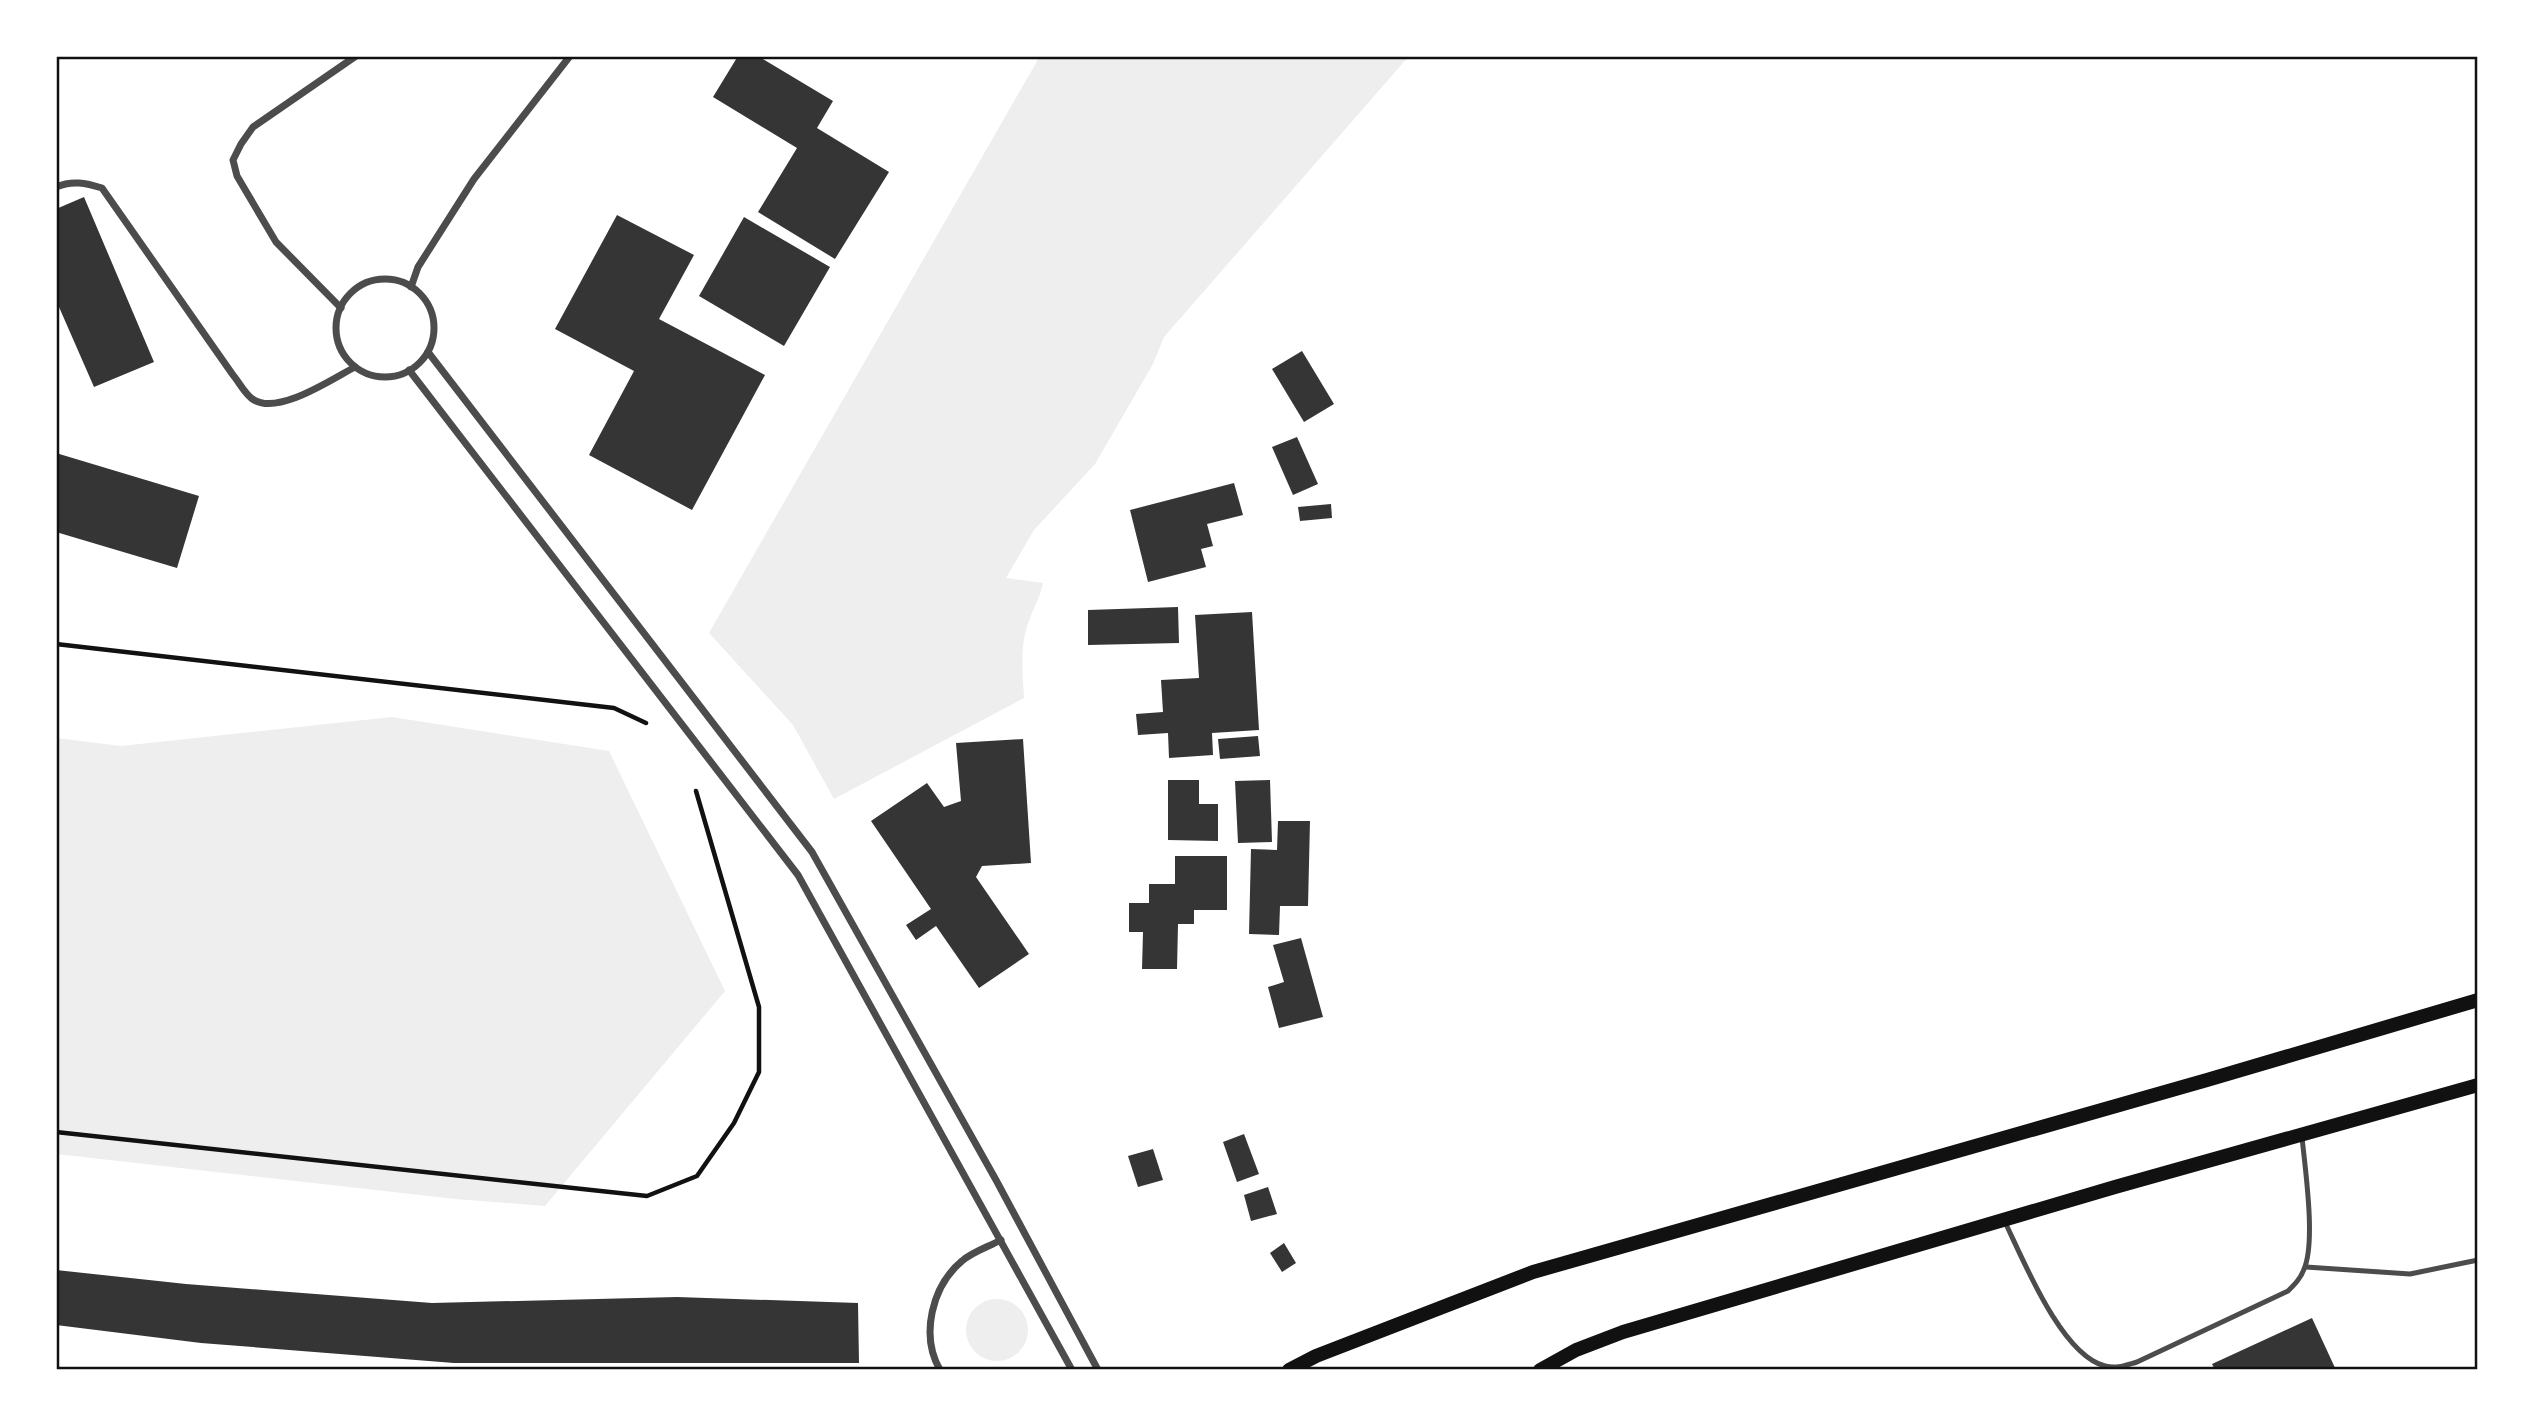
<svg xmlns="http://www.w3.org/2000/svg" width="2534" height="1426" font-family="Inter,sans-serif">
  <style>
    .green { fill: #eee }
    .building { fill: #353535 }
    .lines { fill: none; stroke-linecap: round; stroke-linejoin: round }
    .path { stroke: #111; stroke-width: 4.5 }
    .service { stroke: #4c4c4c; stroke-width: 5 }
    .minor { stroke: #4c4c4c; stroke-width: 7 }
    .secondary { stroke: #111; stroke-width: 14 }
    .neatline { fill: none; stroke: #111; stroke-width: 2.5 }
  </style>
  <rect width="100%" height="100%" fill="#fff"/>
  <g class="green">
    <path d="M1040 56H1409L1164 337 1153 364 1095 464 1034 530 1006 578 1043 583C1039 601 1030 614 1026 630 1020 652 1023 676 1024 698L834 799 793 725 709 633Z"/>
    <path d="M392 717 609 751 725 991 545 1206 455 1199 56 1154V738L121 746Z"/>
    <circle cx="997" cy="1330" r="31"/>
  </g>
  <g class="building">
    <path d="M738 56H758L833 101 817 128 889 172 835 259 758 212 797 148 713 97Z"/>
    <path d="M84 197 154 362 94 387 59 307 56 308V209Z"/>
    <path d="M617 215 694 255 659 319 765 375 692 510 589 455 634 371 555 329Z"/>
    <path d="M744 217 830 267 784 346 699 296Z"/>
    <path d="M1302 351 1334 404 1304 422 1272 369Z"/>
    <path d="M1297 437 1318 484 1293 495 1272 447Z"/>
    <path d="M56 453 199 496 177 568 56 532Z"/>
    <path d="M1234 483 1243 515 1207 524 1213 546 1201 549 1206 567 1148 582 1130 510Z"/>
    <path d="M1331 504 1332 518 1300 521 1298 507Z"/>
    <path d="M1178 607 1179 643 1088 645V610Z"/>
    <path d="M1252 612 1259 730 1212 733 1213 755 1169 758 1168 733 1138 735 1136 714 1163 712 1161 680 1199 678 1195 615Z"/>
    <path d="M1258 736 1260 756 1220 759 1218 739Z"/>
    <path d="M1023 739 1031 863 982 866 976 877 1029 954 979 988 936 926 916 940 906 925 931 909 871 821 927 783 944 807 961 801 956 743Z"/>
    <path d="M1168 780H1199V804H1218V841L1168 840Z"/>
    <path d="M1270 780 1272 842 1238 843 1235 781Z"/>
    <path d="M1278 821H1310L1308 906H1280L1279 935 1249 934 1251 849 1277 850Z"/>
    <path d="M1175 856H1227V910H1194V924H1178L1177 969H1142L1143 932H1129V903H1149V884H1175Z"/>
    <path d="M1301 938 1323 1017 1279 1028 1268 987 1284 982 1273 945Z"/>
    <path d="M1244 1134 1259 1174 1237 1182 1223 1142Z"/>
    <path d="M1153 1149 1163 1180 1138 1187 1128 1156Z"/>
    <path d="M1268 1187 1277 1214 1251 1221 1244 1195Z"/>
    <path d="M1284 1243 1296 1263 1282 1272 1270 1253Z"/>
    <path d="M56 1270 186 1284 432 1303 677 1297 858 1303 859 1363H454L201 1343 56 1325Z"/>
    <path d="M2312 1318 2336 1370H2215L2212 1364Z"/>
  </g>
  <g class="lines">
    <g class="path">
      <path d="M56 644 614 708 646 723"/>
      <path d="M56 1132 647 1196 697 1176 734 1123 759 1072V1007L696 791"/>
    </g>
    <g class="service">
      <path d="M2004 1220C2023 1259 2061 1355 2105 1366 2117 1369 2126 1365 2137 1362L2288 1291C2295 1284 2301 1278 2304 1269 2316 1242 2305 1168 2302 1137"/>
      <path d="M2306 1267 2410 1274 2478 1260"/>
    </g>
    <g class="minor">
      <path d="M56 187C72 180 86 183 102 188L233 375C239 382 246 396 254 400 279 415 332 379 355 367"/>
      <circle cx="385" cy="328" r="49"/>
      <path d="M411 287 418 267 474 179 570 56"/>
      <path d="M341 308 276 242 237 176 233 160 241 144 253 127 356 56"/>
      <path d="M428 352 812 852 996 1180 1098 1370"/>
      <path d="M409 370 798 875 1072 1370"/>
      <path d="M940 1370C920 1335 932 1286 962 1261 972 1252 988 1247 1001 1240"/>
    </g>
    <g class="secondary">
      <path d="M1289 1370 1316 1356 1533 1272 2207 1080 2478 1000"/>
      <path d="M1540 1370 1576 1350 1623 1332 2115 1187 2478 1085"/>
    </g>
  </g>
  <rect width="2534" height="1426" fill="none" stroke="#ffffff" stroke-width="116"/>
  <rect x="58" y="58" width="2418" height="1310" class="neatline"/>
</svg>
